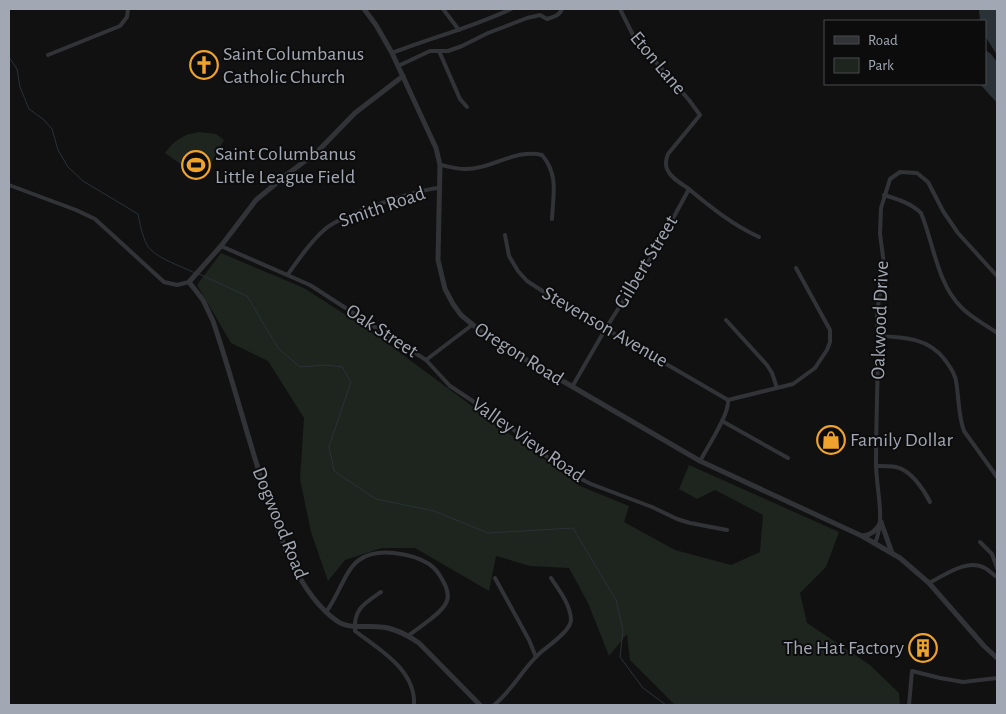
<svg xmlns="http://www.w3.org/2000/svg" width="1006" height="714" font-family="'Alegreya Sans',sans-serif">
  <style>
    .green { fill: #1d251e }
    .water { fill: #2a3238 }
    .lines { fill: none; stroke-linecap: round; stroke-linejoin: round }
    .stream { stroke: #2a3238; stroke-width: 1 }
    .minor { stroke: #323337; stroke-width: 4 }
    .tertiary { stroke: #323337; stroke-width: 5 }
    .labels { text-anchor: middle; dominant-baseline: central; stroke-width: 4; stroke-linejoin: round; paint-order: stroke }
    .poi-label { font-size: 20px; fill: #a2a8b3; stroke: #0c0c0d; text-anchor: start }
    .street-label { font-size: 20px; fill: #a2a8b3; stroke: #0c0c0d }
  </style>
  <rect width="100%" height="100%" fill="#111112"/>
  <g class="green">
    <path d="M199 132 216 134 224 140 203 178H200L165 153C174 140 184 134 199 132Z"/>
    <path d="M221 253 304 288 372 332 580 486 629 506 624 522 675 550 731 565 760 552 763 515 715 490 697 499 679 489 689 465 839 532 826 567 800 593 807 623 870 665 899 693 900 705H675L630 660 627 634 609 656 588 603 569 568 530 566 496 556 489 591 415 548H382L345 560 328 581 311 532 300 479 304 418 268 361 231 343 197 285Z"/>
  </g>
  <g class="water">
    <path d="M979 9H997V55L985 36V21H980Z"/>
    <path d="M985 50 991 54 997 62V103L980 84H985Z"/>
  </g>
  <g class="lines">
    <g class="stream">
      <path d="M9 57 17 69 20 87 29 109 43 119 52 129 58 150 68 167 83 181 138 214C140 224 142 235 147 245 155 258 181 266 195 273"/>
      <path d="M199 274 247 296 278 348 300 367 326 365 342 367 351 382 329 446 334 471 376 499 434 511 488 533 573 528 616 600 623 630 620 657 643 688 666 705"/>
    </g>
    <g class="minor">
      <path d="M443 9 459 30"/>
      <path d="M620 9 634 37 689 100 700 115 668 154C666 159 665 164 667 169 671 179 683 184 690 190 713 209 733 225 759 237"/>
      <path d="M439 51 460 99 467 107"/>
      <path d="M392 53C431 38 473 27 511 9"/>
      <path d="M48 55 120 26 127 17 128 9"/>
      <path d="M398 66 430 51H448L462 46 488 33 527 18 540 15 547 19C554 17 560 15 562 9"/>
      <path d="M440 165C447 166 456 169 464 169 490 170 516 148 542 155 559 175 553 195 552 219"/>
      <path d="M9 185 76 210 95 219 164 282 177 285 189 282"/>
      <path d="M884 195C897 199 911 203 921 213 934 244 937 284 962 308 972 318 986 325 997 333"/>
      <path d="M505 235 509 256 518 271 527 281 558 301 728 400"/>
      <path d="M221 246 310 285 426 360 472 325"/>
      <path d="M288 274C299 259 310 242 324 230 340 215 416 190 439 188"/>
      <path d="M726 320 767 365 772 373 777 388"/>
      <path d="M878 336C904 337 929 338 945 360 950 367 955 373 956 381 959 397 958 415 964 431L997 477"/>
      <path d="M426 360 450 386 503 421 551 460 573 475 591 484 652 507 677 519 690 523 727 530"/>
      <path d="M572 387 606 328 657 248 689 189"/>
      <path d="M728 400 793 384 815 368 827 350 830 342V330L796 268"/>
      <path d="M722 421 788 458"/>
      <path d="M700 461C707 448 730 413 728 400"/>
      <path d="M876 466C882 466 890 466 896 467 911 470 924 490 930 502"/>
      <path d="M980 542 992 554 997 568"/>
      <path d="M875 543C886 518 876 490 876 463 876 421 878 378 878 336L877 317 879 298 884 278V264L880 234 881 208 890 179 900 172 917 173 928 182 943 211 958 233 997 276"/>
      <path d="M495 578 529 640 536 657"/>
      <path d="M929 583C945 575 967 558 985 568 989 570 993 575 997 577"/>
      <path d="M381 592C365 603 353 609 355 631 380 650 416 670 414 705"/>
      <path d="M326 612C338 597 345 570 359 560 377 547 411 553 429 564 435 568 440 575 443 581 447 588 450 596 446 603 440 615 419 627 408 636"/>
      <path d="M494 705C512 691 523 668 540 653 548 646 572 630 571 619 570 604 559 590 551 578"/>
      <path d="M909 705 912 671 940 678 963 682 997 678"/>
    </g>
    <g class="tertiary">
      <path d="M364 9 376 25 392 53 436 148 440 165 438 260 445 289 453 304 461 315 484 334 518 355 700 461 862 536 900 558 929 583 984 646 997 658"/>
      <path d="M403 76 355 113 317 152 285 176 256 200 221 246 189 282 203 300 213 321C229 368 242 417 257 465 273 516 292 589 337 621 350 630 367 625 381 627 395 628 407 635 419 643L480 705"/>
      <path d="M881 522 892 553"/>
      <path d="M863 536C872 535 877 530 881 522"/>
    </g>
  </g>
  <defs>
    <symbol id="church-ring" viewBox="-11 -11 22 22"><circle r="9.5" fill="#0c0c0d" stroke="#f0a32c" stroke-width="1.5"/><path d="M-1.2-6h2.4v3.5h3.3v2.4h-3.3V6h-2.4V-.1h-3.3v-2.4h3.3Z" fill="#f0a32c"/></symbol>
    <symbol id="stadium-ring" viewBox="-11 -11 22 22"><circle r="9.5" fill="#0c0c0d" stroke="#f0a32c" stroke-width="1.5"/><path d="M0-5a6.5 5 0 1 0 0 10a6.5 5 0 1 0 0-10ZM-3.5-1.8h7v3.6h-7Z" fill="#f0a32c"/></symbol>
    <symbol id="shop-ring" viewBox="-11 -11 22 22"><circle r="9.5" fill="#0c0c0d" stroke="#f0a32c" stroke-width="1.5"/><path d="M-5-2.5h2.3a2.7 3.5 0 0 1 5.4 0H5L5.5 6h-11ZM-1.5-2.5h3a1.5 2.3 0 0 0-3 0Z" fill="#f0a32c"/></symbol>
    <symbol id="building-ring" viewBox="-11 -11 22 22"><circle r="9.5" fill="#0c0c0d" stroke="#f0a32c" stroke-width="1.5"/><path d="M-4-6H4V6H1V3H-1V6H-4ZM-2.5-4.3h1.7v1.8h-1.7ZM.8-4.3h1.7v1.8H.8ZM-2.5-1h1.7V.8h-1.7ZM.8-1h1.7V.8H.8Z" fill="#f0a32c"/></symbol>
  </defs>
  <g fill-rule="evenodd">
    <use href="#church-ring" x="188" y="49" width="32" height="32"/>
    <use href="#stadium-ring" x="180" y="149" width="32" height="32"/>
    <use href="#shop-ring" x="815" y="424" width="32" height="32"/>
    <use href="#building-ring" x="907" y="632" width="32" height="32"/>
  </g>
  <g class="labels">
    <g class="poi-label">
      <text x="223" y="54">Saint Columbanus<tspan x="223" dy="23">Catholic Church</tspan></text>
      <text x="215" y="154">Saint Columbanus<tspan x="215" dy="23">Little League Field</tspan></text>
      <text x="850" y="440">Family Dollar</text>
      <text x="904" y="648" text-anchor="end">The Hat Factory</text>
    </g>
    <g class="street-label">
      <text transform="translate(658 63) rotate(50)">Eton Lane</text>
      <text transform="translate(382 207) rotate(-19)">Smith Road</text>
      <text transform="translate(646 262) rotate(-59)">Gilbert Street</text>
      <text transform="translate(880 320) rotate(-88)">Oakwood Drive</text>
      <text transform="translate(605 327) rotate(30)">Stevenson Avenue</text>
      <text transform="translate(382 331) rotate(33)">Oak Street</text>
      <text transform="translate(519 354) rotate(32)">Oregon Road</text>
      <text transform="translate(528 440) rotate(35)">Valley View Road</text>
      <text transform="translate(280 523) rotate(68)">Dogwood Road</text>
    </g>
  </g>
  <rect width="1006" height="714" fill="none" stroke="#a2a8b3" stroke-width="20"/>
  <rect x="824" y="20" width="162" height="65" fill="#0c0c0d" stroke="#484a4f"/>
  <rect x="834" y="36" width="25" height="8" fill="#323337" stroke="#484a4f"/>
  <text x="868" y="45" font-size="15" fill="#a2a8b3">Road</text>
  <rect x="834" y="58" width="25" height="15" fill="#1d251e" stroke="#484a4f"/>
  <text x="868" y="70" font-size="15" fill="#a2a8b3">Park</text>
</svg>
